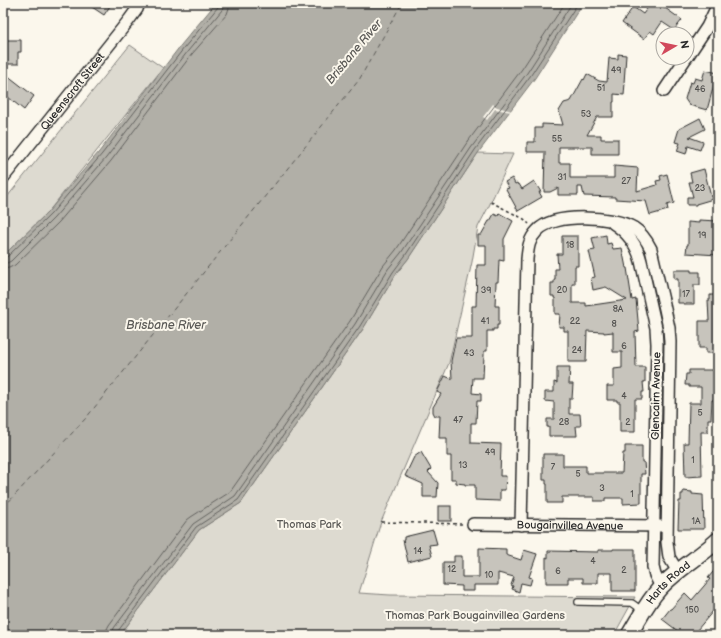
<svg xmlns="http://www.w3.org/2000/svg" width="721" height="638" font-family="'Balsamiq Sans',sans-serif">
  <style>
    .green { fill: #dddad0; stroke: #84827e }
    .water { fill: #b1afa7; stroke: #7b7a75 }
    .pier { fill: #fbf7ec }
    .lines { fill: none; stroke-linecap: round; stroke-linejoin: round }
    .shore { stroke: #61605d; stroke-width: 1 }
    .ferry { stroke: #5a5956; stroke-width: 1; stroke-dasharray: 5 4; stroke-linecap: butt }
    .building { fill: #c7c4bc; stroke: #2b2b2b }
    .lane-casing { stroke: #2b2b2b; stroke-width: 8 }
    .street-casing { stroke: #2b2b2b; stroke-width: 14 }
    .secondary-casing { stroke: #2b2b2b; stroke-width: 18 }
    .path { stroke: #2b2b2b; stroke-width: 1.5; stroke-dasharray: 3 3; stroke-linecap: butt }
    .lane { stroke: #fbf7ec; stroke-width: 5.5 }
    .street { stroke: #fbf7ec; stroke-width: 11 }
    .secondary { stroke: #fbf7ec; stroke-width: 15 }
    .labels { text-anchor: middle; dominant-baseline: central; stroke-width: 4; stroke-linejoin: round; paint-order: stroke }
    .number-label { font-size: 9px; fill: #52514f }
    .street-label { font-size: 11px; fill: #2b2b2b; stroke: #fbf7ec }
    .park-label { font-size: 11px; fill: #585754; stroke: #fbf7ec }
    .water-label { font-size: 12px; font-style: italic; fill: #5a5956; stroke: #fbf7ec }
  </style>
  <rect width="100%" height="100%" fill="#fbf7ec"/>
  <filter id="ink" filterUnits="userSpaceOnUse"><feTurbulence type="fractalNoise" baseFrequency=".025" numOctaves="2"/><feDisplacementMap in="SourceGraphic" scale="8" xChannelSelector="R" yChannelSelector="G"/><feConvolveMatrix kernelMatrix="1 2 1 2 8 2 1 2 1" color-interpolation-filters="sRGB"/></filter>
  <g filter="url(#ink)">
    <g class="green">
      <path d="M130 45 163 68 48 212 3 256V202Z"/>
      <path d="M478 153 513 154 489 206 478 227 472 262 449 363 381 522 359 593 390 595 635 597 614 635H120L199 530 241 503 363 329 396 274 408 259Z"/>
    </g>
    <path class="water" d="M216 3H583L535 78 478 153 408 259 396 274 363 329 241 503 199 530 120 635H3V256L48 212 99 152 181 45Z"/>
    <path class="pier" d="M493 104 497 107 512 111 511 112 495 109 487 120 483 117Z"/>
    <g class="lines">
      <g class="shore">
        <path d="M3 258 7 257 51 214 102 154 184 48 218 7 219 3"/>
        <path d="M3 263H7L11 261 54 218 106 158 188 51 222 10 223 7 224 3"/>
        <path d="M3 269 9 268 15 265 59 222 111 161 192 54 227 14 229 8 230 3"/>
        <path d="M106 635 107 629 109 625 187 520 191 517 230 492 350 321 383 266 396 250 466 144 522 69 565 3"/>
        <path d="M112 635 114 628 193 524 235 496 355 324 388 269 401 253 471 148 527 73 572 3"/>
        <path d="M117 635 118 631 196 527 238 500 360 326 393 272 405 256 475 150 531 75 578 3"/>
      </g>
      <path class="ferry" d="M3 508 86 418 359 80 402 3"/>
    </g>
    <g class="building">
      <path d="M86 3H112L104 15Z"/>
      <path d="M651 3H658L682 20 674 30 662 22 654 34 650 31 644 39 622 23 633 7 643 14Z"/>
      <path d="M6 40H21V52H18V64H6Z"/>
      <path d="M618 54 626 55 624 83H625L624 95 614 94V102H613V117H597L587 135H601V139H618V154H592V147H559V163H570V178H614V166L638 168 637 191 657 185 656 181 661 180 660 176 667 174 674 203 667 205 668 210 650 215 646 201 615 199V197L584 196 582 187H578V195H558V188L550 192H544L545 152H527V142H535V128H542V124L563 125 559 111 564 103 571 101 583 79 584 80 587 74 599 81 607 82 609 58 618 59Z"/>
      <path d="M705 70 718 73V82L715 81 707 110 689 105 685 99 690 82 693 83 695 78 702 80Z"/>
      <path d="M7 75 34 96 24 110 3 93V79Z"/>
      <path d="M700 118 705 129 689 137 703 142 700 150 688 146 686 154 677 151 680 143 675 142 679 129Z"/>
      <path d="M704 169 711 197H713V199L696 204V205H687V197H693L689 182H692L690 173Z"/>
      <path d="M512 178 515 184 517 183 518 185 519 184 522 189 534 181 541 192H539L542 197 518 211 506 189 509 188 505 182Z"/>
      <path d="M499 213 513 221 504 239V261L499 260 498 282H496L495 306H499V325H497V329H493V331H487V351H484V355L483 378H473L472 393 481 394V401H477L476 423H471V443L501 444 500 476H506L505 490H500V501L475 500V485H465V484L456 483V479H451V456H447V438H439L440 416H435L433 412V407L441 394 437 392 445 376 452 379 451 361 456 338H472V306H476L477 265H486V245H478V235H481L489 221H490L494 214 498 216Z"/>
      <path d="M699 220 718 221V255L686 253 687 245H688V222L699 223Z"/>
      <path d="M606 235 607 244 611 243 613 249 622 248 626 268H627L632 300 636 299 639 331 635 332 636 367H645V382H643L644 392H642V399H635V432H620V402H617V400H607V386H614V369L622 368V352H613V332L604 333V332L587 331 586 362H568V331H564V327H559L560 314H555V298H554V296H551V283H554V280H555V269H558L557 254H562V236H578V266H575V284H572V303H586V306L627 300 606 287 593 290 591 278 595 277 589 251 595 250 592 238Z"/>
      <path d="M674 270H691V272H700V285H694V304H684V303H678V279H674Z"/>
      <path d="M710 295H718V346H716V353H706V348H699V321H709L708 300H710Z"/>
      <path d="M557 367H570L569 384H573L572 399H569V414H580L581 426H576L577 436H549V427H547V419H554V402L545 401V392H554V382L557 383Z"/>
      <path d="M689 370H714V380H718V400H712L711 419H708V432H701L702 476 685 477 684 443H688L689 403H701V387H689V385H685L686 374H689Z"/>
      <path d="M625 446H642V462H644L645 474H641V503L623 504V498H605V501H594V497H562V503H547V484H546V480H543V454H563V466H586V473H622L623 453H625Z"/>
      <path d="M421 452 431 469 428 472 438 483 437 497H423V484L405 476 414 457Z"/>
      <path d="M683 491 692 492V494L703 495 704 529H678L679 501H681V494H683Z"/>
      <rect x="438" y="506" width="13" height="15"/>
      <path d="M433 530 437 544 429 545 432 556 408 562 403 540H404V537Z"/>
      <path d="M479 548 506 549V555L521 560 524 550 537 554 529 577 532 578 530 585 521 583 519 592 512 589 513 586 511 585 514 577 498 573V585H474V591H462V586L443 585V562H454V556H462V577H479Z"/>
      <path d="M613 549H635V591H612V573H598V583H583V578H568V583H546V557L548 558V551L598 552V550H613Z"/>
      <path d="M718 566V614L714 610 697 630 704 635H683L662 619 670 609H671L685 593 692 600 710 579 708 578Z"/>
    </g>
    <g class="lines">
      <defs>
        <path id="lane" d="M578 602 632 603 643 611"/>
        <g id="street">
          <path d="M687 57 707 27 718 4"/>
          <path d="M664 91 686 58"/>
          <path id="s1" d="M3 178 129 20 137 9 139 3"/>
          <path d="M613 223C627 232 637 245 641 261L656 328 657 344 653 567 655 575 661 587"/>
          <path id="s2" d="M473 524 661 526"/>
          <path d="M521 525 527 259C528 248 529 239 537 231 554 212 614 216 634 228 642 233 647 241 651 249L665 309 669 328 670 342 667 542 669 557 678 572"/>
        </g>
        <g id="secondary">
          <path id="s3" d="M629 635C639 619 647 602 660 588 677 569 700 557 718 540"/>
        </g>
      </defs>
      <use href="#lane" class="lane-casing"/>
      <use href="#street" class="street-casing"/>
      <use href="#secondary" class="secondary-casing"/>
      <g class="path">
        <path d="M491 202 524 219 529 224"/>
        <path d="M381 522 463 524"/>
      </g>
      <use href="#lane" class="lane"/>
      <use href="#street" class="street"/>
      <use href="#secondary" class="secondary"/>
    </g>
  </g>
  <g class="labels">
    <g class="number-label">
      <text x="616" y="70">49</text>
      <text x="601" y="88">51</text>
      <text x="700" y="89">46</text>
      <text x="586" y="114">53</text>
      <text x="557" y="139">55</text>
      <text x="562" y="177">31</text>
      <text x="626" y="181">27</text>
      <text x="700" y="188">23</text>
      <text x="702" y="235">19</text>
      <text x="570" y="245">18</text>
      <text x="486" y="290">39</text>
      <text x="562" y="290">20</text>
      <text x="686" y="294">17</text>
      <text x="618" y="309">8A</text>
      <text x="485" y="321">41</text>
      <text x="575" y="321">22</text>
      <text x="614" y="324">8</text>
      <text x="624" y="346">6</text>
      <text x="577" y="350">24</text>
      <text x="469" y="353">43</text>
      <text x="624" y="396">4</text>
      <text x="700" y="413">5</text>
      <text x="458" y="420">47</text>
      <text x="564" y="422">28</text>
      <text x="628" y="422">2</text>
      <text x="490" y="452">49</text>
      <text x="693" y="460">1</text>
      <text x="463" y="465">13</text>
      <text x="553" y="467">7</text>
      <text x="578" y="474">5</text>
      <text x="602" y="488">3</text>
      <text x="632" y="494">1</text>
      <text x="696" y="521">1A</text>
      <text x="418" y="551">14</text>
      <text x="593" y="561">4</text>
      <text x="452" y="569">12</text>
      <text x="624" y="570">2</text>
      <text x="558" y="571">6</text>
      <text x="489" y="575">10</text>
      <text x="692" y="610">150</text>
    </g>
    <g class="street-label">
      <text stroke="none"><textPath href="#s1" startOffset="111">Queenscroft Street</textPath></text>
      <text transform="translate(656 396) rotate(-89)">Glencairn Avenue</text>
      <text stroke="none"><textPath href="#s2" startOffset="97">Bougainvillea Avenue</textPath></text>
      <text stroke="none"><textPath href="#s3" startOffset="66">Harts Road</textPath></text>
    </g>
    <g class="park-label">
      <text x="309" y="524">Thomas Park</text>
      <text x="475" y="615">Thomas Park Bougainvillea Gardens</text>
    </g>
    <g class="water-label">
      <text transform="translate(354 52) rotate(-50)">Brisbane River</text>
      <text x="166" y="325">Brisbane River</text>
    </g>
  </g>
  <rect width="721" height="638" fill="none" stroke="#fbf7ec" stroke-width="16"/>
  <rect x="8" y="8" width="705" height="622" fill="none" stroke="#2b2b2b" stroke-width="1.5" filter="url(#ink)"/>
  <g transform="translate(675 46) rotate(81)"><circle r="19" fill="#fbf7ec" stroke="#a8a59f"/>
  <path d="M0-3L7 15L0 10L-7 15Z" fill="#d1495b"/>
  <text y="-6" font-size="11" font-weight="bold" text-anchor="middle" fill="#2b2b2b">N</text>
  </g>
</svg>
